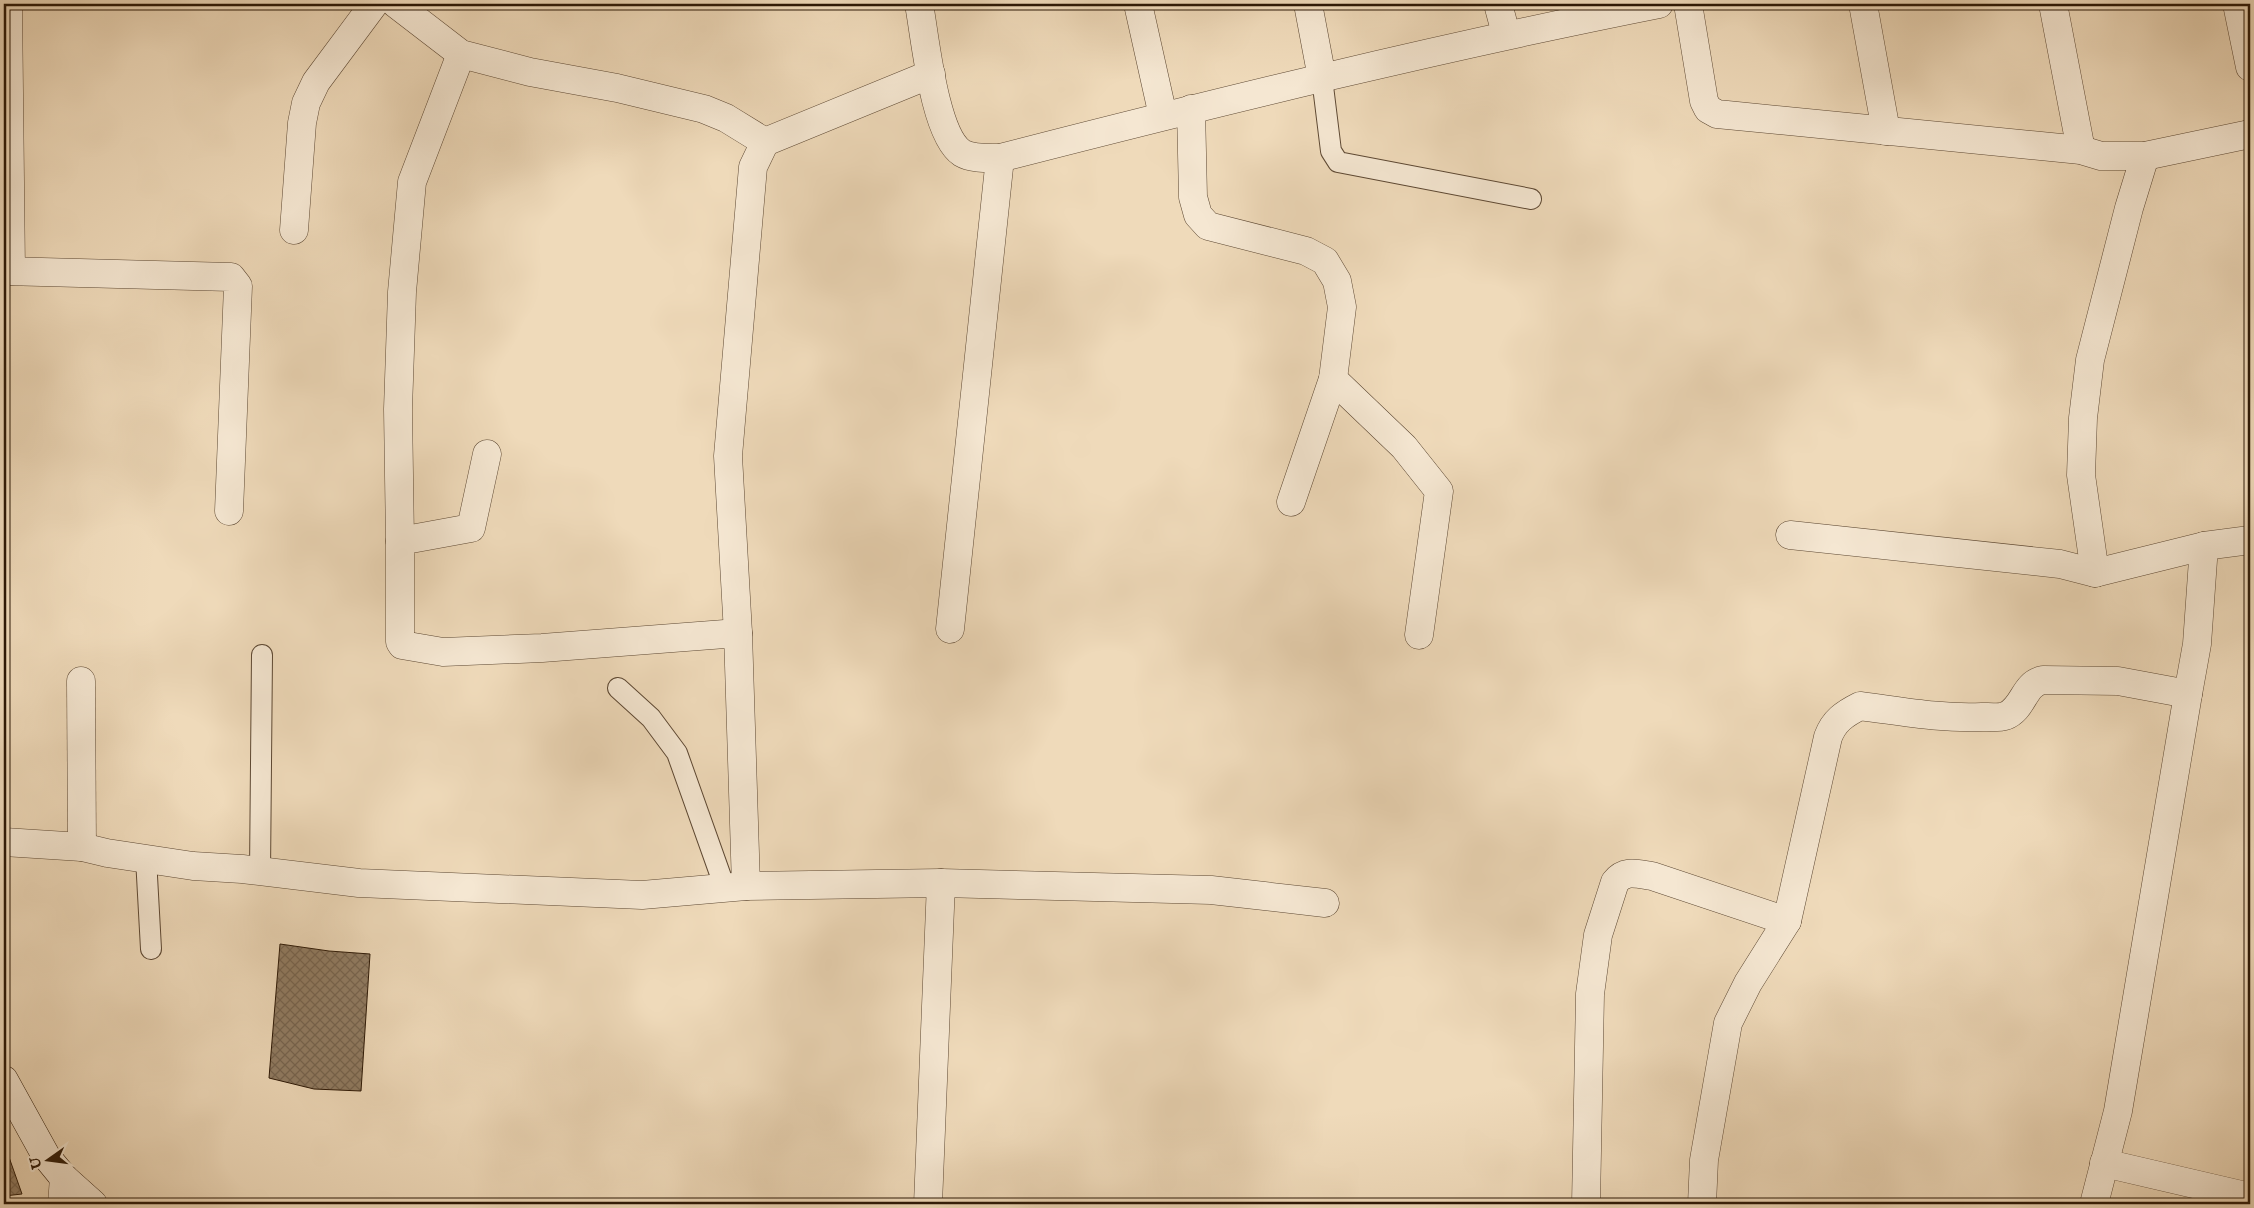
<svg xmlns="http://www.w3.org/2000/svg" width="2254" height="1208" font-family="'IM FELL English',serif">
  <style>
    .building { fill: url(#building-cross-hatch); stroke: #2c1806 }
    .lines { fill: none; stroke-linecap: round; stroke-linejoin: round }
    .lane-casing { stroke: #5d4833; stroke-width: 22 }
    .street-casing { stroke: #5d4833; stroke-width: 29 }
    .secondary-casing { stroke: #2c1806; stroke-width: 29 }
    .lane { stroke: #f5e7d2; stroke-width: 20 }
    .street { stroke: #f5e7d2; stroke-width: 28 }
    .secondary { stroke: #f5e7d2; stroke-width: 28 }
  </style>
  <defs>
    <pattern id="building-cross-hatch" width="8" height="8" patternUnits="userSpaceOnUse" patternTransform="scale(1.25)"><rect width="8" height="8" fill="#917d64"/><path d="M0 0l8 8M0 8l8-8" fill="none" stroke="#776550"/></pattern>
  </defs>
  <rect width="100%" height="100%" fill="#efdaba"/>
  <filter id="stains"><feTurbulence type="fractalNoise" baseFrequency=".004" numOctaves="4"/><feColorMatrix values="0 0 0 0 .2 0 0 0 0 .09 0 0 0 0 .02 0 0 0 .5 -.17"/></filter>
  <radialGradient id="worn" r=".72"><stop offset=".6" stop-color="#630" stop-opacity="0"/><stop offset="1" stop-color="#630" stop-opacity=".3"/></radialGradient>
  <g class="building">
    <path d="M280 944 329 951 370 954 361 1091 314 1089 269 1078Z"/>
    <path d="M4 1143 22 1194 4 1196Z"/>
  </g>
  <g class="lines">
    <defs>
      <g id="lane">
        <path d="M1322 78 1331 151 1338 162 1531 199"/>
        <path d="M618 688 651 718 677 753 725 888"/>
        <path d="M146 858 151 949"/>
        <path d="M260 872 262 655"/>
      </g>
      <g id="street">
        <path d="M8 4 11 271"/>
        <path d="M396 4 461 54 530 72 617 88 704 109 726 118 765 142"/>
        <path d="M919 4C925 36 934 135 962 153 972 159 988 158 1000 158 1218 102 1437 48 1659 4"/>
        <path d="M1138 4 1163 116"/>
        <path d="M1308 4 1322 78"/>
        <path d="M1498 4 1506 34"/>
        <path d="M1688 4 1704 101 1708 109 1717 114 2081 150 2101 156H2145L2250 134"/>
        <path d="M1863 4 1886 131"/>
        <path d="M2053 4 2081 150"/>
        <path d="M2237 4 2250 67"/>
        <path d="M1191 109 1193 197 1198 215 1208 226 1306 251 1325 261 1337 281 1342 307 1333 379 1291 502"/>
        <path d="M294 230 302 123 306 103 316 82 374 4"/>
        <path d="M4 271 231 277 238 286 229 511"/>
        <path d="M1333 379 1404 447 1439 491 1419 635"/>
        <path d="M487 454 471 528 400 541V642L402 645 443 652 542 648 738 633 746 886"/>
        <path d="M1790 535 2060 564 2095 573 2204 546 2250 540"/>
        <path d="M400 541 398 409 402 292 412 182 461 54"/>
        <path d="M2095 573 2081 475 2083 418 2090 360 2129 208 2145 156"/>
        <path d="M950 629 1000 158"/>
        <path d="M738 633 728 456 753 167 765 142 931 74"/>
        <path d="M81 681 82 847"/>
        <path d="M4 842 82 847 107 853 193 866 242 869 359 883 642 895 746 886 941 883 1211 890 1325 903"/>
        <path d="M1787 921 1828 737C1834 721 1844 714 1860 706 1900 711 1941 719 1982 717 1989 717 1999 718 2005 716 2024 709 2023 684 2043 680L2118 681 2188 694 2197 644 2204 546"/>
        <path d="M2104 1163 2250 1197"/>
        <path d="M62 1204 64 1178"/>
        <path d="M928 1204 941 883"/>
        <path d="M1586 1204 1590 994 1598 935 1615 882C1625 869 1638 874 1652 876L1787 921 1748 983 1728 1023 1704 1160 1702 1204"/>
        <path d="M2094 1204 2118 1111 2188 694"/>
      </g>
      <path id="secondary" d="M4 1080 46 1156 64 1178 93 1204"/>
    </defs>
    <use href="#lane" class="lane-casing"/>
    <use href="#street" class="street-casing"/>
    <use href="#secondary" class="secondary-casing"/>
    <use href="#lane" class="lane"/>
    <use href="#street" class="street"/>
    <use href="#secondary" class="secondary"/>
  </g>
  <rect width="2254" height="1208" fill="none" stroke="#efdaba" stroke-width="20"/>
  <rect x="5" y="5" width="2244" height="1198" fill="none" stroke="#2c1806" stroke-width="2.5"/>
  <rect x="10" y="10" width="2234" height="1188" fill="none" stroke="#2c1806"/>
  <g transform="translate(48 1160) rotate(256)" stroke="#f5e7d2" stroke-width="4" paint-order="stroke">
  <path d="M0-4L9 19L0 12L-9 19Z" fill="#2c1806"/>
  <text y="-8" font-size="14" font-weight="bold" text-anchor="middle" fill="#2c1806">U</text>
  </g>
  <rect width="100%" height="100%" filter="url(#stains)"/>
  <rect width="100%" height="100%" fill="url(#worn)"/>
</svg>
